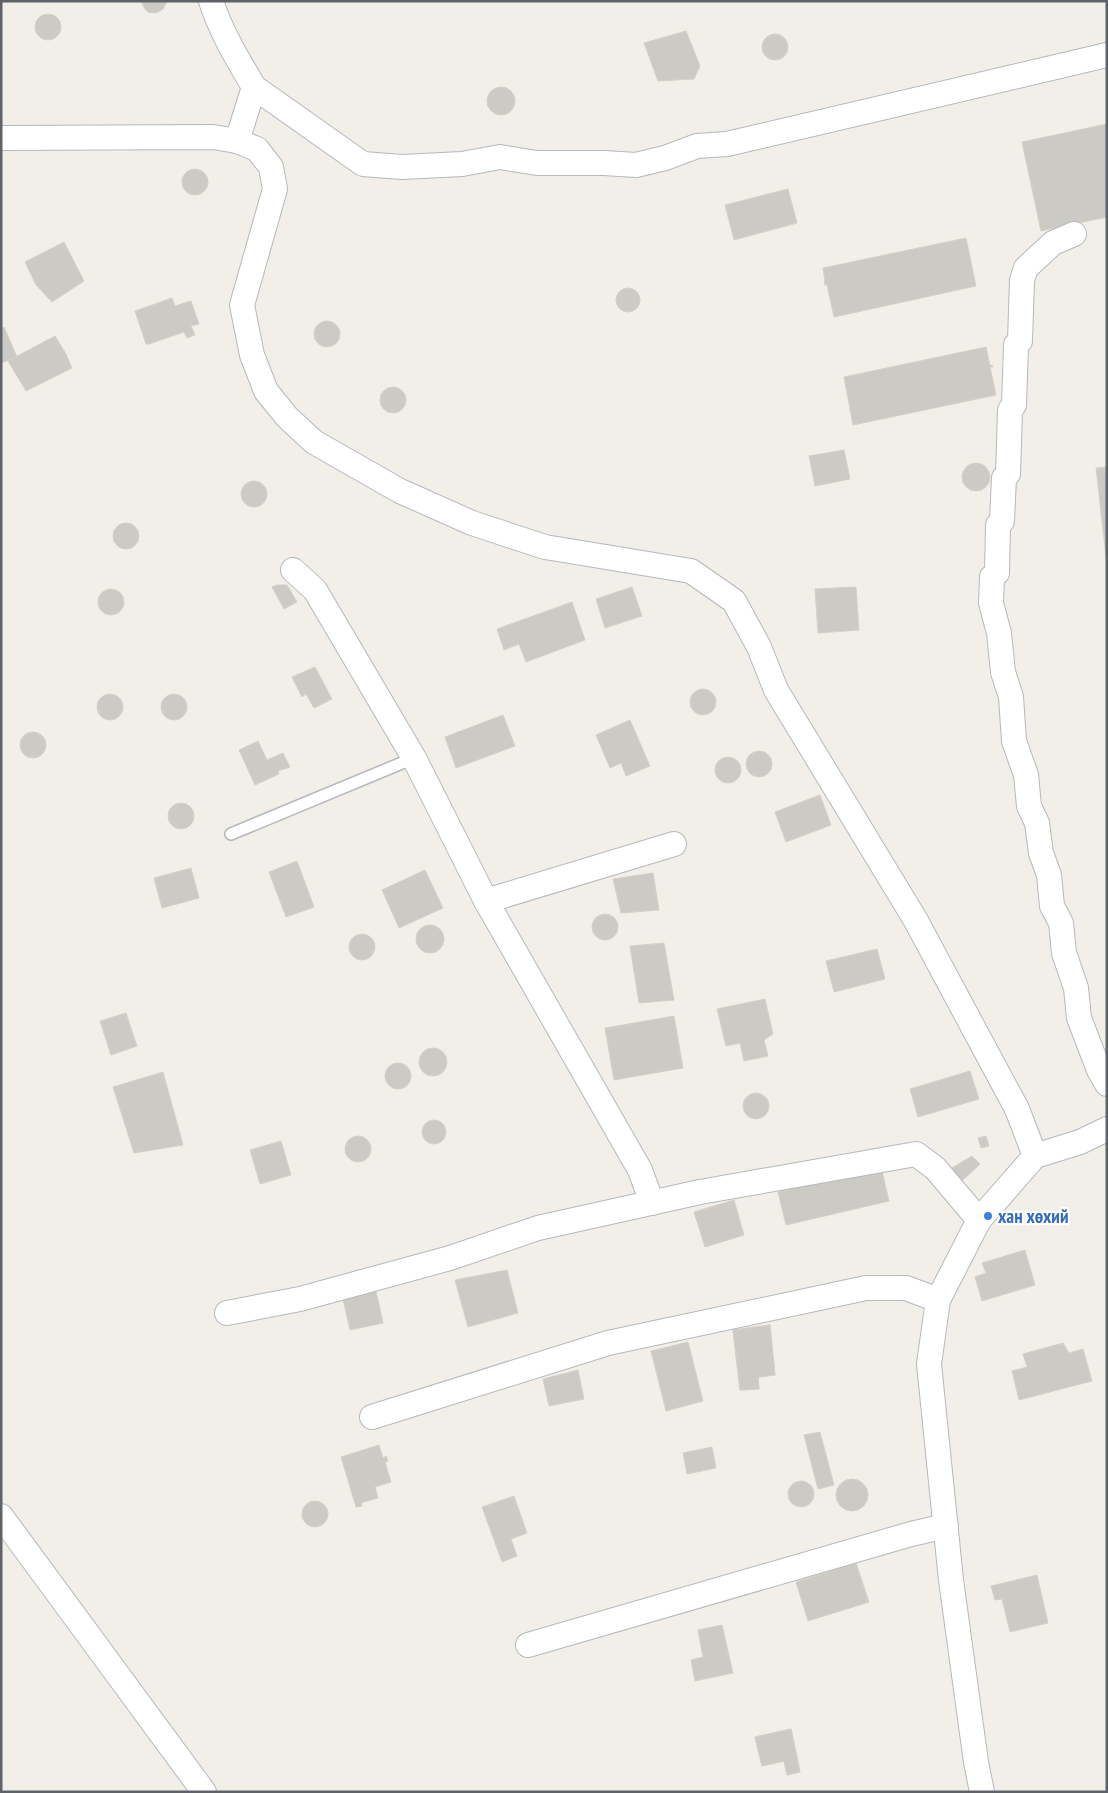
<svg xmlns="http://www.w3.org/2000/svg" width="1108" height="1793" font-family="'PT Sans Narrow',sans-serif">
  <style>
    .building { fill: #cccac5; stroke: #d6d1c6 }
    .lines { fill: none; stroke-linecap: round; stroke-linejoin: round }
    .service-casing { stroke: #b5b8bc; stroke-width: 14 }
    .minor-casing { stroke: #b5b8bc; stroke-width: 26 }
    .service { stroke: #fff; stroke-width: 11 }
    .minor { stroke: #fff; stroke-width: 24 }
    .shop-dot { fill: #3f7fe0; stroke: #fff; stroke-width: 2 }
    .labels { text-anchor: middle; dominant-baseline: central; stroke-width: 4.5; stroke-linejoin: round; paint-order: stroke }
    .shop-label { font-size: 19px; font-weight: bold; fill: #366cbe; stroke: #fff; text-anchor: start }
  </style>
  <rect width="100%" height="100%" fill="#f1efe8"/>
  <g class="building">
    <path d="M141 1H167L163 9 156 13 148 12 145 9Z"/>
    <circle cx="48" cy="27" r="13"/>
    <path d="M686 31 700 66 694 79 658 81 644 43Z"/>
    <circle cx="775" cy="47" r="13"/>
    <circle cx="501" cy="101" r="14"/>
    <path d="M1107 124V217L1041 231 1022 142Z"/>
    <circle cx="195" cy="182" r="13"/>
    <path d="M788 189 797 223 734 240 725 205Z"/>
    <path d="M966 238 976 286 834 317 827 285H825L824 281H825L823 268Z"/>
    <path d="M64 242 84 281 52 302 36 285 25 262Z"/>
    <circle cx="628" cy="300" r="12"/>
    <path d="M172 298 175 306 191 301 199 324 191 326 195 335 187 338 184 332 149 344H146L135 311Z"/>
    <circle cx="327" cy="334" r="13"/>
    <path d="M4 327 17 357 1 363V329Z"/>
    <path d="M55 336 66 354 72 368 26 391 8 361Z"/>
    <path d="M986 347 990 366 992 365 993 367H990L996 395 853 425 844 377Z"/>
    <circle cx="393" cy="400" r="13"/>
    <path d="M844 450 850 479 815 486 809 456Z"/>
    <circle cx="976" cy="477" r="14"/>
    <path d="M1107 467V557H1106L1096 468Z"/>
    <circle cx="254" cy="494" r="13"/>
    <circle cx="126" cy="536" r="13"/>
    <path d="M277 585H287L297 602 284 609 272 587Z"/>
    <path d="M632 587 642 616 605 628 596 599Z"/>
    <path d="M856 587 859 630 818 633 815 589Z"/>
    <circle cx="111" cy="602" r="13"/>
    <path d="M572 602 585 640 526 662 519 644 504 650 497 629Z"/>
    <path d="M315 667 332 699 314 708 306 694 302 697 292 677Z"/>
    <circle cx="703" cy="702" r="13"/>
    <circle cx="110" cy="707" r="13"/>
    <circle cx="174" cy="707" r="13"/>
    <path d="M503 715 515 746 456 768 445 737Z"/>
    <path d="M630 720 650 766 626 776 621 763 610 768 596 735Z"/>
    <circle cx="33" cy="745" r="13"/>
    <path d="M258 741 267 760 283 753 290 767 278 771 279 774 255 785 239 750Z"/>
    <circle cx="759" cy="764" r="13"/>
    <circle cx="728" cy="770" r="13"/>
    <path d="M820 795 831 825 786 842 775 812Z"/>
    <circle cx="181" cy="816" r="13"/>
    <path d="M297 861 314 907 286 917 269 872Z"/>
    <path d="M191 868 199 898 162 908 154 878Z"/>
    <path d="M425 870 443 908 399 928 382 890Z"/>
    <path d="M653 873 659 910 621 913 613 879Z"/>
    <circle cx="605" cy="927" r="13"/>
    <circle cx="430" cy="939" r="14"/>
    <circle cx="362" cy="947" r="13"/>
    <path d="M664 943 674 1000 639 1003 630 946Z"/>
    <path d="M877 949 885 979 834 992 826 961Z"/>
    <path d="M765 999 773 1034 764 1040 768 1056 744 1061 740 1043 726 1046 717 1009Z"/>
    <path d="M126 1013 137 1046 111 1055 100 1021Z"/>
    <path d="M674 1016 683 1068 614 1080 605 1028Z"/>
    <circle cx="433" cy="1062" r="14"/>
    <circle cx="398" cy="1076" r="13"/>
    <path d="M970 1071 979 1099 918 1117 910 1089Z"/>
    <path d="M163 1072 183 1145 134 1153 113 1087Z"/>
    <circle cx="756" cy="1106" r="13"/>
    <circle cx="434" cy="1132" r="12"/>
    <path d="M986 1136 989 1146 981 1148 978 1138Z"/>
    <circle cx="358" cy="1149" r="13"/>
    <path d="M281 1141 291 1175 260 1184 250 1150Z"/>
    <path d="M972 1156 980 1164 962 1181 952 1168Z"/>
    <path d="M881 1167 889 1201 786 1225 778 1192Z"/>
    <path d="M734 1200 744 1235 705 1247 694 1212Z"/>
    <path d="M1025 1250 1035 1285 982 1301 975 1277 986 1273 982 1263Z"/>
    <path d="M507 1270 518 1313 468 1327 455 1280Z"/>
    <path d="M376 1291 383 1323 350 1330 343 1299Z"/>
    <path d="M770 1325 775 1375 758 1377 759 1389 740 1390 733 1330Z"/>
    <path d="M770 1325 775 1375 758 1377 759 1389 740 1390 733 1330Z"/>
    <path d="M688 1342 703 1401 666 1411 651 1351Z"/>
    <path d="M1063 1343 1069 1353 1083 1349 1092 1381 1019 1400 1012 1371 1027 1367 1023 1354Z"/>
    <path d="M578 1370 584 1399 549 1406 543 1379Z"/>
    <path d="M820 1432 834 1485 818 1489 804 1435Z"/>
    <path d="M379 1445 383 1458 386 1456 388 1461 385 1462 391 1482 375 1487 378 1498 361 1503 362 1506 356 1507 341 1457Z"/>
    <path d="M712 1447 716 1468 687 1474 683 1453Z"/>
    <circle cx="852" cy="1495" r="16"/>
    <circle cx="801" cy="1494" r="13"/>
    <path d="M514 1496 527 1533 511 1539 517 1556 502 1562 482 1507Z"/>
    <circle cx="315" cy="1514" r="13"/>
    <path d="M856 1563 869 1602 808 1621 796 1582Z"/>
    <path d="M1037 1575 1048 1623 1010 1632 1002 1599 995 1600 991 1586Z"/>
    <path d="M722 1625 733 1673 695 1681 691 1660 703 1657 698 1630Z"/>
    <path d="M791 1729 800 1772 787 1775 784 1761 762 1766 755 1737Z"/>
    <path d="M791 1729 800 1772 787 1775 784 1761 762 1766 755 1737Z"/>
  </g>
  <g class="lines">
    <defs>
      <path id="service" d="M231 834 414 758"/>
      <g id="minor">
        <path d="M211 1C221 32 238 60 254 87L237 141"/>
        <path d="M254 87 363 164 402 167 462 164 500 157 537 163H604L636 165 665 158 697 146 727 144 1107 55"/>
        <path d="M1 138 213 137 237 141 257 149 271 167 275 189 242 305 252 355 266 391 287 417 314 442 400 491 472 523 545 547 691 571 734 601 759 647 776 690 915 919 1017 1109 1035 1156 979 1220 938 1300 929 1364 951 1580 976 1762 982 1792"/>
        <path d="M1074 234 1053 243 1026 268 1022 280 1020 341 1016 345 1014 405 1010 410 1008 474 1004 478 1002 521 998 525 997 573 992 577 991 603 999 633 1003 672 1011 697 1014 741 1026 775 1029 806 1037 823 1041 853 1049 875 1052 906 1061 923 1064 953 1076 988 1079 1018 1099 1070 1107 1084"/>
        <path d="M293 570 315 590 414 758 486 901 640 1170 652 1203"/>
        <path d="M486 901 674 844"/>
        <path d="M1035 1156 1080 1142 1107 1129"/>
        <path d="M227 1313 300 1299 450 1258 538 1228 700 1192 916 1154 935 1168 979 1220"/>
        <path d="M372 1417 608 1343 866 1288H906L938 1300"/>
        <path d="M1 1516 204 1792"/>
        <path d="M528 1645 911 1534 946 1526"/>
      </g>
    </defs>
    <use href="#service" class="service-casing"/>
    <use href="#minor" class="minor-casing"/>
    <use href="#service" class="service"/>
    <use href="#minor" class="minor"/>
  </g>
  <circle class="shop-dot" cx="988" cy="1216" r="5"/>
  <g class="labels">
    <g class="shop-label">
      <text x="998" y="1216">хан хөхий</text>
    </g>
  </g>
  <rect width="1108" height="1793" fill="none" stroke="#5f6368" stroke-width="5"/>
</svg>
